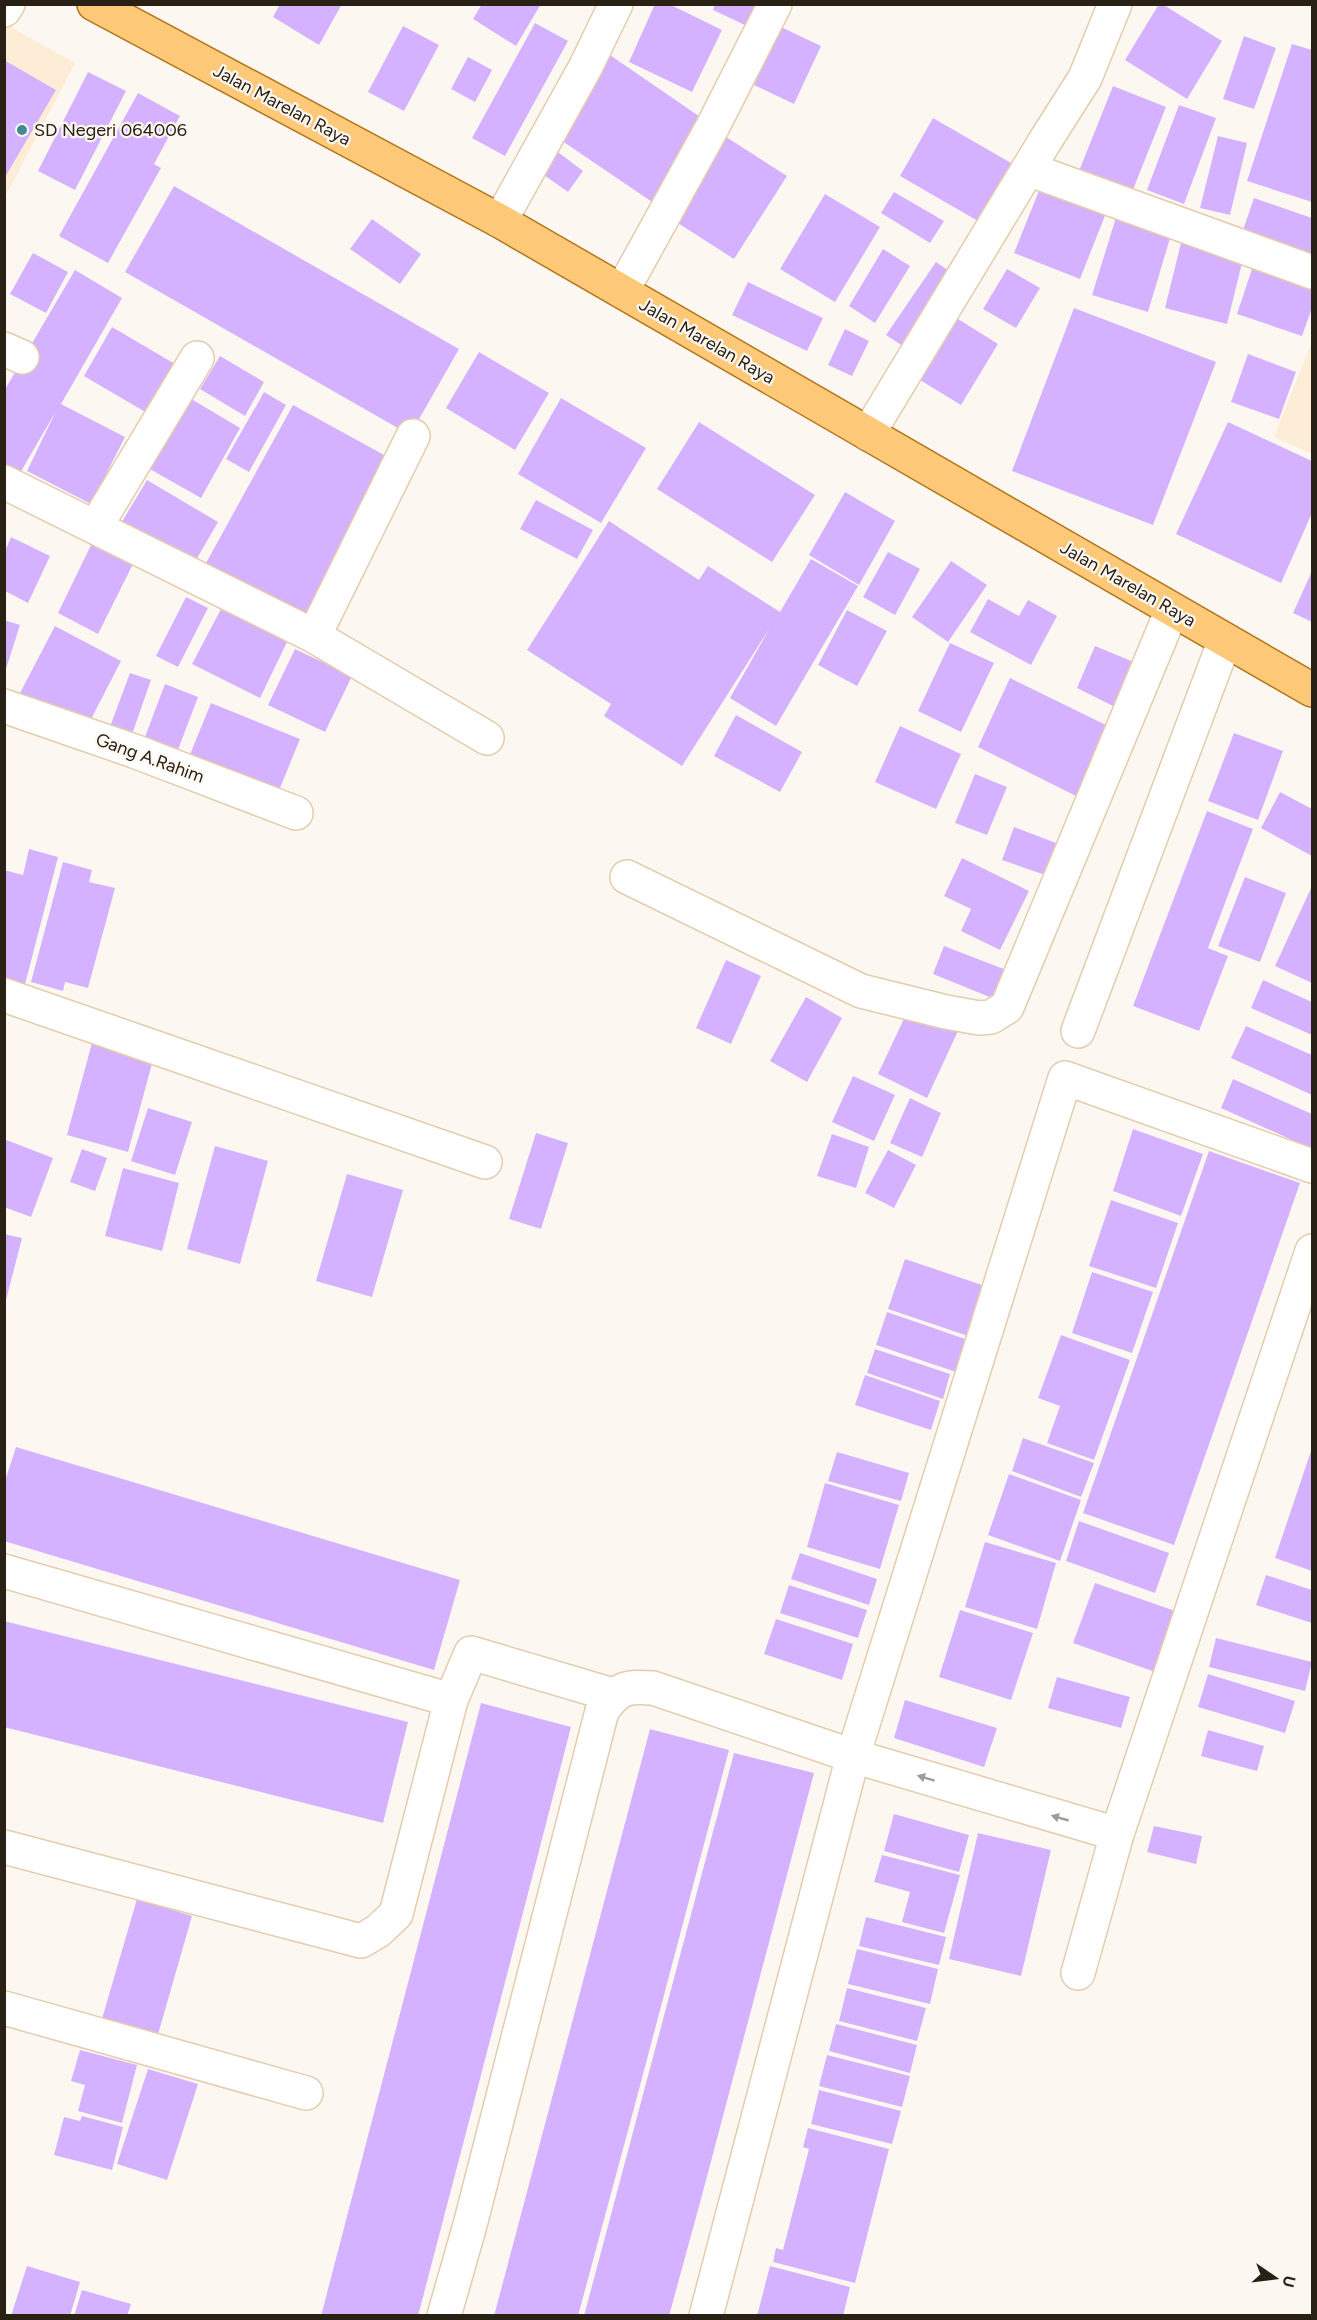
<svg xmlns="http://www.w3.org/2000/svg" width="1317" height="2320" font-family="Figtree,sans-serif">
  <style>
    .built { fill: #feedd6 }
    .building { fill: #d5b2ff }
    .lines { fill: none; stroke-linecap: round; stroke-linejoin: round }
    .minor-casing { stroke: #e4ccad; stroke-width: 36 }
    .major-casing { stroke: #b2771c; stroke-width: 36 }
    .minor { stroke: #fff; stroke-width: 33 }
    .major { stroke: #fdc979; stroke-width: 33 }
    .oneway { fill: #9f9b96 }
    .poi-dot { fill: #428992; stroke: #fcf8f1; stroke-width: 2 }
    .labels { text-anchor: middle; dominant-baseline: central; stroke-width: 4.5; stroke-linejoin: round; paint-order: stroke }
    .street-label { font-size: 18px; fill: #2a2115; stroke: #fcf8f1 }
    .poi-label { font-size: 18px; fill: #2a2115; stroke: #fcf8f1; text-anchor: start }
  </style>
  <rect width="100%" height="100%" fill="#fcf8f1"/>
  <g class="built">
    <path d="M5 24 75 63 5 197Z"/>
    <path d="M1312 342V454L1274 437Z"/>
  </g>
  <g class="building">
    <path d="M280 4H342L319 45 273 17Z"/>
    <path d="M482 4H541L516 46 473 19Z"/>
    <path d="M655 4H669L722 30 692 92 629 62Z"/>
    <path d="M715 4H756L747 26 713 10Z"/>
    <path d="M1159 4H1162L1222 41 1187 99 1125 60Z"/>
    <path d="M535 23 568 41 505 156 472 138Z"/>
    <path d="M403 26 439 45 404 111 368 92Z"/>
    <path d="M781 27 821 46 794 104 754 85Z"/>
    <path d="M1244 36 1276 48 1254 109 1223 99Z"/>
    <path d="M1292 44 1312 50V202L1247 181Z"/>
    <path d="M607 53 709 123 655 204 552 134Z"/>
    <path d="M468 57 492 70 475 102 451 89Z"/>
    <path d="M4 60 56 90 4 179Z"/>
    <path d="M88 72 126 91 75 190 38 171Z"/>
    <path d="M1113 86 1166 107 1132 192 1079 171Z"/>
    <path d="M138 93 180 116 154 164 161 168 108 263 59 236Z"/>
    <path d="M1179 105 1216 118 1184 204 1147 190Z"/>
    <path d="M933 118 1011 163 978 221 900 176Z"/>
    <path d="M723 135 787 176 734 259 670 218Z"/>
    <path d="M1218 136 1247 143 1230 215 1200 208Z"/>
    <path d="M550 146 583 171 568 192 534 168Z"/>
    <path d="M174 186 459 349 410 435 125 272Z"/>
    <path d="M1040 188 1106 213 1080 279 1014 253Z"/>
    <path d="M894 192 944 221 930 243 881 213Z"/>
    <path d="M825 194 880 227 835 302 780 269Z"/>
    <path d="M1254 198 1312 218V257L1242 233Z"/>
    <path d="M1118 211 1173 228 1148 312 1092 295Z"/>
    <path d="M372 219 421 254 400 284 350 249Z"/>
    <path d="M1181 243 1243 259 1227 324 1165 308Z"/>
    <path d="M883 249 910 266 875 323 849 306Z"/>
    <path d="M33 253 68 272 46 313 10 294Z"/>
    <path d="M1255 260 1312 280V308L1302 336 1237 314Z"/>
    <path d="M936 262 955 275 906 348 886 335Z"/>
    <path d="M1007 269 1040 288 1016 328 983 309Z"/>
    <path d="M75 270 122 298 61 404 125 437 91 504 27 471 56 411 16 480 4 473V391Z"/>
    <path d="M748 282 823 318 807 351 732 315Z"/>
    <path d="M1074 308 1216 362 1153 525 1012 471Z"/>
    <path d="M958 319 998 344 961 405 920 380Z"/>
    <path d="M112 327 175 364 147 413 84 376Z"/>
    <path d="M845 329 869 341 852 376 828 365Z"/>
    <path d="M479 352 549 393 515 450 446 408Z"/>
    <path d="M1248 354 1296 372 1279 419 1231 402Z"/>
    <path d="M220 356 264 382 245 416 200 389Z"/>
    <path d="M264 392 286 405 249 472 226 459Z"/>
    <path d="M188 397 240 428 201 498 148 468Z"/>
    <path d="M561 398 646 448 601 523 518 474Z"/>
    <path d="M293 405 397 462 310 621 206 563Z"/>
    <path d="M699 422 815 495 772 562 657 489Z"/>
    <path d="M1228 422 1312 461V513L1281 583 1176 534Z"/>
    <path d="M147 480 218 522 192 567 120 525Z"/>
    <path d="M845 492 895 521 859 585 809 555Z"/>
    <path d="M536 500 593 530 577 559 520 529Z"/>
    <path d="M609 521 699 580 708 566 780 612 811 559 858 586 776 726 730 698 771 626 682 766 604 716 611 704 527 650Z"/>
    <path d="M11 537 50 556 28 603 5 591V551Z"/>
    <path d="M93 541 134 562 98 634 58 613Z"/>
    <path d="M888 552 920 569 895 615 863 597Z"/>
    <path d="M951 561 987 585 948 642 912 617Z"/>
    <path d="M1312 571V622L1293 613Z"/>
    <path d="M186 597 208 608 178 667 156 656Z"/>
    <path d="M988 599 1019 616 1028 600 1057 616 1031 665 970 632Z"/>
    <path d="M222 607 288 640 260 698 192 664Z"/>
    <path d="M847 610 887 631 857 686 818 665Z"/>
    <path d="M4 620 20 625 5 672H4Z"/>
    <path d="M55 626 121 661 86 729 19 695Z"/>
    <path d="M950 643 994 663 961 732 918 711Z"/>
    <path d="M1095 646 1136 663 1113 706 1077 688Z"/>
    <path d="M295 649 352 676 325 732 268 705Z"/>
    <path d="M130 673 151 680 130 740 108 732Z"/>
    <path d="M1010 678 1112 728 1078 797 978 747Z"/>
    <path d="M165 684 198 697 176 755 143 742Z"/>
    <path d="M211 703 300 739 278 793 189 757Z"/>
    <path d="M736 715 802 752 780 792 714 756Z"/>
    <path d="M900 726 961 754 936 809 875 782Z"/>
    <path d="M1234 733 1283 751 1258 820 1208 801Z"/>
    <path d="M975 774 1007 787 987 835 955 823Z"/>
    <path d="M1280 792 1312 809V856L1261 828Z"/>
    <path d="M1207 811 1253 829 1208 948 1228 956 1199 1031 1133 1006Z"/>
    <path d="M1014 827 1056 843 1045 875 1002 860Z"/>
    <path d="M29 849 58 857 23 992 4 987V870L23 875Z"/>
    <path d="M962 858 1029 891 1000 950 961 931 971 909 944 896Z"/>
    <path d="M63 862 92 870 89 882 115 888 88 988 65 982 63 991 31 982Z"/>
    <path d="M1245 877 1286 893 1260 962 1218 946Z"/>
    <path d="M1312 886V983L1275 966Z"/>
    <path d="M944 946 1009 971 997 1000 933 974Z"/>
    <path d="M726 960 761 976 731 1044 696 1028Z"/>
    <path d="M1263 980 1312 1002V1035L1251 1008Z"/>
    <path d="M806 997 842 1018 807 1082 770 1061Z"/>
    <path d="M909 1008 958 1031 927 1098 878 1074Z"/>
    <path d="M1246 1026 1312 1055V1095L1231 1058Z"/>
    <path d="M92 1043 153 1060 128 1152 67 1135Z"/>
    <path d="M853 1076 895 1095 874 1141 832 1122Z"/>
    <path d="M1233 1079 1312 1114V1143L1310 1148 1221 1108Z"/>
    <path d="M910 1098 941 1113 922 1157 890 1143Z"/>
    <path d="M148 1108 192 1122 175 1175 131 1161Z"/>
    <path d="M1133 1129 1203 1154 1181 1216 1113 1191Z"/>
    <path d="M536 1133 568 1143 541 1229 509 1219Z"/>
    <path d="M832 1134 869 1147 856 1188 817 1176Z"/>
    <path d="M4 1139 53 1158 31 1217 4 1207Z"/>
    <path d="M215 1146 268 1161 240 1264 187 1249Z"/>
    <path d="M82 1149 107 1158 95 1191 70 1182Z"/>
    <path d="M888 1150 916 1165 894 1208 865 1193Z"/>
    <path d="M1209 1151 1300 1183 1174 1545 1083 1513Z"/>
    <path d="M123 1168 179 1183 162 1251 105 1236Z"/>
    <path d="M347 1174 403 1190 372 1297 316 1281Z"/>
    <path d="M1111 1200 1178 1223 1156 1288 1089 1266Z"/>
    <path d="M4 1234 22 1238 5 1304H4Z"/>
    <path d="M905 1259 985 1286 968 1336 888 1309Z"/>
    <path d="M1092 1272 1153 1292 1132 1353 1072 1333Z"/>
    <path d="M887 1312 968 1340 956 1372 876 1345Z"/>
    <path d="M1061 1335 1130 1360 1094 1460 1047 1443 1060 1406 1038 1398Z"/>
    <path d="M875 1349 950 1374 943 1399 867 1373Z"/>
    <path d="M865 1375 940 1401 931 1430 855 1405Z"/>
    <path d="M1023 1438 1094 1463 1081 1497 1012 1471Z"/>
    <path d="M16 1447 460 1580 434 1670 4 1541V1484Z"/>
    <path d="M1312 1448V1571L1275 1558Z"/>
    <path d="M837 1452 909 1473 901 1501 828 1481Z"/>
    <path d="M1009 1474 1081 1500 1060 1561 988 1535Z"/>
    <path d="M825 1483 899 1505 880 1569 807 1547Z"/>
    <path d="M1079 1521 1169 1553 1155 1593 1066 1561Z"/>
    <path d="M985 1542 1056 1563 1037 1629 965 1607Z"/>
    <path d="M800 1553 877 1579 869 1605 791 1579Z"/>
    <path d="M1266 1575 1312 1590V1623L1256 1605Z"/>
    <path d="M1095 1583 1178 1612 1158 1673 1073 1643Z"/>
    <path d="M789 1585 867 1610 858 1638 780 1613Z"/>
    <path d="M960 1610 1033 1633 1011 1700 939 1677Z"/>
    <path d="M776 1619 853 1644 842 1680 764 1654Z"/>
    <path d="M4 1621 408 1722 383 1823 4 1727Z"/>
    <path d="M1216 1638 1312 1662 1305 1691 1209 1667Z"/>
    <path d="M1208 1674 1295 1701 1285 1733 1198 1707Z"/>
    <path d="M1057 1677 1130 1697 1121 1728 1048 1708Z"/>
    <path d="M905 1700 997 1728 984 1767 894 1738Z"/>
    <path d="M481 1703 571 1727 473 2106 418 2316H321Z"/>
    <path d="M650 1729 729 1750 633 2112 578 2316H494Z"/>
    <path d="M1208 1730 1264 1746 1257 1771 1201 1756Z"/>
    <path d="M734 1753 814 1773 701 2199 669 2316H584Z"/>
    <path d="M894 1814 969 1835 959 1872 884 1851Z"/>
    <path d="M1154 1826 1202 1836 1196 1864 1147 1852Z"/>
    <path d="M978 1833 1051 1850 1021 1976 949 1959Z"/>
    <path d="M882 1855 960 1875 944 1933 902 1922 910 1892 874 1882Z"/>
    <path d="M137 1899 192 1916 155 2045 99 2029Z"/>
    <path d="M866 1917 946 1937 939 1965 859 1946Z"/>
    <path d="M857 1949 938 1969 930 2004 848 1984Z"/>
    <path d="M847 1988 926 2008 917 2041 839 2021Z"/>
    <path d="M836 2024 917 2045 910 2073 829 2051Z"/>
    <path d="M80 2050 137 2065 122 2123 78 2111 85 2085 71 2081Z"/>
    <path d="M827 2055 910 2076 902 2107 819 2086Z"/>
    <path d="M148 2069 198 2084 167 2180 117 2164Z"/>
    <path d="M819 2090 901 2111 892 2144 811 2124Z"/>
    <path d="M82 2116 123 2127 112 2170 54 2155 64 2117 80 2121Z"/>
    <path d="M808 2128 889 2149 855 2283 773 2262 776 2248 783 2250 809 2149 803 2147Z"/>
    <path d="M27 2266 80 2282 70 2316H11Z"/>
    <path d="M770 2266 850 2287 843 2316H757Z"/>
    <path d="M82 2290 131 2304 127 2316H74Z"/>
  </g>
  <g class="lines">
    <defs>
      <g id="minor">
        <path d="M4 10 8 4"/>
        <path d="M1028 169 1312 272"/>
        <path d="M500 221 585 68 616 4"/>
        <path d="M622 291 713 126 775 4"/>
        <path d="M4 349 22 357"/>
        <path d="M868 434 1045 141 1085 78 1115 4"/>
        <path d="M4 482 314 636 413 436"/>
        <path d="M96 526 197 358"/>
        <path d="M314 636 487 738"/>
        <path d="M4 706 134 751 296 813"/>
        <path d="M627 877 861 991 946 1012 979 1018 991 1017 1007 1007 1172 610"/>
        <path d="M4 995C164 1052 325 1105 485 1162"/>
        <path d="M1078 1031 1225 640"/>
        <path d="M4 1571 451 1700"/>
        <path d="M4 1847 361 1941 378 1931 396 1914 451 1700 471 1653 613 1695"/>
        <path d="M1078 1973 1117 1834 1312 1251"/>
        <path d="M4 2008 306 2093"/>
        <path d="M444 2316 470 2225 602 1711C618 1688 625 1686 653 1688L853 1756 1117 1834"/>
        <path d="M706 2316 853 1756 1065 1078 1312 1166"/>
      </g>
      <path id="major" d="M94 4 500 221 1312 690"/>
    </defs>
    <use href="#minor" class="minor-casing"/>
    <use href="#major" class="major-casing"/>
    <use href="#minor" class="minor"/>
    <use href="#major" class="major"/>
  </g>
  <defs><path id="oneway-solid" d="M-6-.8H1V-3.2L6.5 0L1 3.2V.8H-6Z" transform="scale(1.5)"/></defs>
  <g class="oneway">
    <use href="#oneway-solid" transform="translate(926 1778) rotate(-163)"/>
    <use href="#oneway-solid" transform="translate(1060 1818) rotate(-164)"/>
  </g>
  <circle class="poi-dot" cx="22" cy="130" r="6"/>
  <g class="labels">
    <g class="street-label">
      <text transform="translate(282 105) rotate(28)">Jalan Marelan Raya</text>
      <text transform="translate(707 341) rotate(30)">Jalan Marelan Raya</text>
      <text transform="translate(1128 584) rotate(30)">Jalan Marelan Raya</text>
      <text transform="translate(150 758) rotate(20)">Gang A.Rahim</text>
    </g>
    <g class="poi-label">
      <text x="34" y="130">SD Negeri 064006</text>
    </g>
  </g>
  <rect width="1317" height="2320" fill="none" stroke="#2a2115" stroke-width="12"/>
  <g transform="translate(1275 2278) rotate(104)" stroke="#fcf8f1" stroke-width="4.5" paint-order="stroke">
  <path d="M0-4.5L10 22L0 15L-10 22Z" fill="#2a2115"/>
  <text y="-9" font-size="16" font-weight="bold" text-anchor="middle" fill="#2a2115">U</text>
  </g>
</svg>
